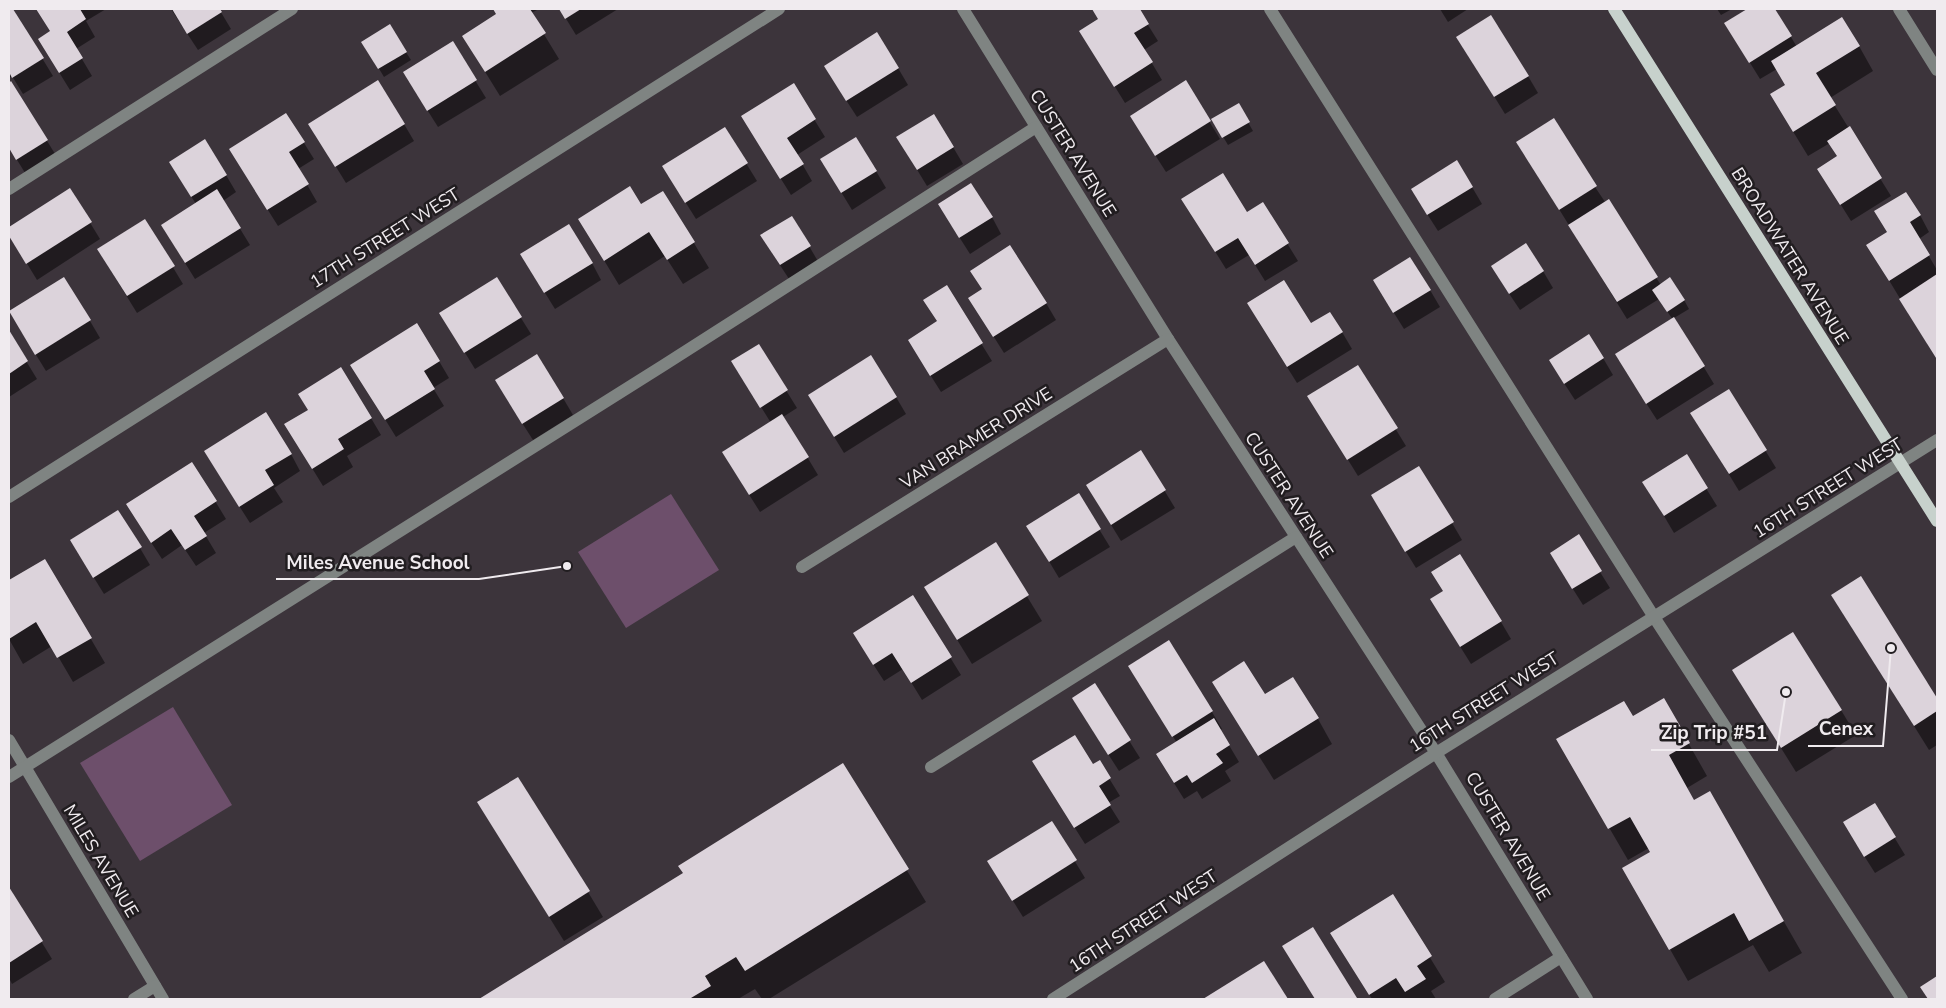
<svg xmlns="http://www.w3.org/2000/svg" width="1946" height="1008" font-family="'Nunito Sans',sans-serif">
  <style>
    .green { fill: #6d4f6b }
    .shadow { fill: #0007 }
    .building { fill: #dcd3db }
    .lines { fill: none; stroke-linecap: round; stroke-linejoin: round }
    .minor { stroke: #7f8482; stroke-width: 12 }
    .major { stroke: #c7d1cc; stroke-width: 12 }
    .labels { text-anchor: middle; dominant-baseline: central; stroke-width: 5; stroke-linejoin: round; paint-order: stroke }
    .street-label { font-size: 18px; fill: #f0ebef; stroke: #211d20 }
    .leader { fill: none; stroke: #f0ebef; stroke-width: 2 }
    .callout-dot { fill: #f0ebef; stroke: #211d20; stroke-width: 2 }
    .callout-label { font-size: 19px; text-anchor: middle; font-weight: bold; fill: #f0ebef; stroke: #211d20; stroke-width: 5; stroke-linejoin: round; paint-order: stroke }
  </style>
  <rect width="100%" height="100%" fill="#3c343b"/>
  <g class="green">
    <path d="M671 494 719 570 626 628 578 552Z"/>
    <path d="M173 707 232 805 140 861 80 763Z"/>
  </g>
  <g class="shadow">
    <path d="M9 9H12L53 76 23 94 12 76 9 78Z"/>
    <path d="M36 9H106L86 21 95 37 76 49 92 76 70 90 49 56 51 32Z"/>
    <path d="M171 9H219L231 29 198 50Z"/>
    <path d="M493 9H539L531 13 559 59 500 96 463 36 497 15Z"/>
    <path d="M560 9H618L576 35Z"/>
    <path d="M1093 9H1138L1158 41 1144 50 1162 80 1125 103 1091 48 1099 20Z"/>
    <path d="M1440 9H1468L1448 22Z"/>
    <path d="M1717 9H1732L1721 15Z"/>
    <path d="M1750 9H1774L1797 47 1859 46 1873 71 1830 98 1891 196 1851 221 1829 186 1838 157 1830 143 1808 156 1786 120V86L1777 69 1760 79 1726 24Z"/>
    <path d="M389 26 411 60 384 77 363 42Z"/>
    <path d="M452 43 486 98 438 127 414 89Z"/>
    <path d="M1468 54 1528 76 1538 93 1505 114Z"/>
    <path d="M898 68 908 85 857 117 835 83Z"/>
    <path d="M1185 82 1220 139 1166 172 1141 133Z"/>
    <path d="M11 83 57 157 27 176 9 147V84Z"/>
    <path d="M793 85 825 137 797 155 812 181 791 195 753 134Z"/>
    <path d="M1238 105 1253 131 1228 145 1213 120Z"/>
    <path d="M404 124 414 141 346 183 320 141Z"/>
    <path d="M725 129 757 181 696 219 674 184Z"/>
    <path d="M304 143 314 159 298 169 317 202 278 226 240 166Z"/>
    <path d="M953 147 963 164 927 186 908 155Z"/>
    <path d="M1528 159 1595 187 1661 285 1684 300 1689 309 1674 318 1714 384 1657 420 1626 372 1673 320 1659 299 1627 319Z"/>
    <path d="M876 171 886 188 852 210 832 177Z"/>
    <path d="M226 175 236 192 223 201 250 245 195 279 172 242 196 204 180 179Z"/>
    <path d="M1472 187 1482 204 1438 231 1422 206Z"/>
    <path d="M70 190 100 239 37 280 9 234V229Z"/>
    <path d="M663 192 709 268 683 284 665 256 619 285 579 219 641 206Z"/>
    <path d="M1263 204 1298 261 1265 281 1249 255 1226 269 1193 216 1247 213Z"/>
    <path d="M1920 215 1929 232 1919 239 1937 270V360L1878 262 1888 233Z"/>
    <path d="M992 217 1001 234 970 254 949 221Z"/>
    <path d="M145 221 183 284 137 313 108 266Z"/>
    <path d="M809 246 819 263 791 282 772 253Z"/>
    <path d="M592 263 601 280 555 309 532 272Z"/>
    <path d="M1543 271 1553 288 1520 310 1502 283Z"/>
    <path d="M946 287 992 361 941 392 919 357 938 322Z"/>
    <path d="M983 290 1046 303 1056 320 1004 353 980 315Z"/>
    <path d="M1430 290 1440 307 1404 329 1384 297Z"/>
    <path d="M521 318 531 334 475 369 451 330Z"/>
    <path d="M90 321 100 338 46 371 20 329Z"/>
    <path d="M1258 321 1311 325 1342 332 1352 349 1297 383Z"/>
    <path d="M9 333 37 379 9 397Z"/>
    <path d="M758 345 797 408 783 417 818 475 760 512 733 469 771 423 743 378Z"/>
    <path d="M1603 358 1613 375 1575 400 1560 377Z"/>
    <path d="M439 361 449 378 433 388 444 406 396 437 362 382Z"/>
    <path d="M1357 366 1406 446 1358 476 1319 413Z"/>
    <path d="M1729 391 1776 468 1739 491 1702 430Z"/>
    <path d="M896 397 906 414 844 453 819 412Z"/>
    <path d="M506 398H563L573 415 533 440Z"/>
    <path d="M371 418 381 435 347 456 353 467 323 486 296 442Z"/>
    <path d="M1141 452 1175 508 1121 541 1097 502Z"/>
    <path d="M291 454 300 471 274 488 283 502 250 523 215 468Z"/>
    <path d="M1686 456 1717 506 1674 533 1654 499Z"/>
    <path d="M192 463 226 519 204 533 216 553 196 566 182 545 162 559 137 521Z"/>
    <path d="M1078 495 1110 547 1059 578 1038 543Z"/>
    <path d="M118 511 150 565 104 594 81 557Z"/>
    <path d="M1382 513 1452 523 1462 540 1416 568Z"/>
    <path d="M995 544 1042 621 972 664 940 612Z"/>
    <path d="M45 561 105 663 73 682 52 646 23 664 9 639V582Z"/>
    <path d="M1561 570 1600 572 1610 588 1583 605Z"/>
    <path d="M1860 578 1937 700V745L1929 750 1832 595Z"/>
    <path d="M913 597 961 675 922 700 903 669 884 681 864 650Z"/>
    <path d="M1441 616 1501 622 1511 639 1471 664Z"/>
    <path d="M1168 642 1212 712 1222 729 1220 730 1239 762 1225 771 1231 781 1202 799 1197 791 1184 799 1167 772 1177 743 1140 683Z"/>
    <path d="M1094 685 1140 758 1119 771 1083 715Z"/>
    <path d="M1748 695 1841 710 1856 735 1796 772Z"/>
    <path d="M1264 696 1318 719 1332 744 1274 780 1228 707Z"/>
    <path d="M1664 700 1707 776 1687 788 1694 801 1710 793 1802 953 1769 972 1753 945 1688 981 1624 868 1651 853 1649 848 1628 860 1558 740 1632 718Z"/>
    <path d="M1099 762 1120 796 1108 803 1120 822 1085 844 1044 779 1093 766Z"/>
    <path d="M843 765 926 902 769 999H762L755 989 738 999H481L684 874Z"/>
    <path d="M1874 804 1905 855 1875 873 1854 840Z"/>
    <path d="M1051 822 1085 878 1023 917 999 878Z"/>
    <path d="M494 828 588 892 603 917 564 941Z"/>
    <path d="M9 889 52 959 12 984 9 978Z"/>
    <path d="M1392 896 1445 982 1431 991 1436 999H1372L1346 958Z"/>
    <path d="M1264 962 1287 999H1205Z"/>
  </g>
  <g class="building">
    <path d="M9 9H13L44 58 12 78 9 72Z"/>
    <path d="M36 9H80L86 19 67 32 83 58 59 73 38 39 50 31Z"/>
    <path d="M172 9H220L222 12 187 34Z"/>
    <path d="M493 9H530L546 33 485 72 462 36 496 14Z"/>
    <path d="M559 9H581L565 19Z"/>
    <path d="M1092 9H1140L1149 24 1134 33 1153 62 1114 87 1079 31 1098 19Z"/>
    <path d="M1747 9H1775L1792 36 1749 63 1724 23Z"/>
    <path d="M1491 15 1529 76 1494 97 1456 37Z"/>
    <path d="M1842 17 1860 46 1816 73 1836 105 1793 132 1770 94 1785 85 1771 61Z"/>
    <path d="M390 24 407 52 378 69 361 42Z"/>
    <path d="M877 32 899 68 846 101 824 66Z"/>
    <path d="M453 41 477 80 427 111 403 72Z"/>
    <path d="M378 80 405 124 335 167 308 124Z"/>
    <path d="M1186 80 1211 121 1155 156 1130 116Z"/>
    <path d="M11 81 48 140 16 160 9 148V83Z"/>
    <path d="M794 83 816 119 787 138 804 164 780 179 741 116Z"/>
    <path d="M1239 103 1250 122 1222 138 1211 119Z"/>
    <path d="M286 113 305 142 289 152 309 184 267 210 229 149Z"/>
    <path d="M934 114 954 147 917 170 896 137Z"/>
    <path d="M1554 118 1597 186 1559 210 1516 142Z"/>
    <path d="M1850 126 1882 178 1840 205 1817 169 1837 156 1827 141Z"/>
    <path d="M725 127 748 163 685 203 662 166Z"/>
    <path d="M856 137 877 171 841 193 820 159Z"/>
    <path d="M205 139 227 175 191 197 169 162Z"/>
    <path d="M1457 160 1473 187 1427 215 1411 189Z"/>
    <path d="M1223 173 1247 212 1263 202 1289 243 1255 265 1238 238 1215 252 1181 199Z"/>
    <path d="M971 183 993 217 959 238 938 204Z"/>
    <path d="M630 186 641 204 663 191 695 242 667 260 649 232 604 261 578 219Z"/>
    <path d="M70 188 92 222 26 264 9 236V227Z"/>
    <path d="M217 189 241 228 185 263 161 225Z"/>
    <path d="M1906 192 1921 215 1910 222 1930 255 1889 281 1866 245 1887 232 1874 211Z"/>
    <path d="M1609 199 1658 277 1617 302 1568 225Z"/>
    <path d="M792 216 811 246 780 265 760 235Z"/>
    <path d="M145 219 175 266 127 296 97 249Z"/>
    <path d="M569 224 593 263 544 293 520 254Z"/>
    <path d="M1526 243 1544 271 1509 294 1491 266Z"/>
    <path d="M1010 245 1047 303 993 337 968 298 982 289 970 271Z"/>
    <path d="M1410 257 1431 290 1393 313 1373 280Z"/>
    <path d="M1937 274V358H1936L1899 299Z"/>
    <path d="M64 277 91 320 35 355 9 311Z"/>
    <path d="M497 277 522 317 464 353 439 313Z"/>
    <path d="M1670 277 1685 300 1667 312 1652 290Z"/>
    <path d="M1284 280 1311 323 1330 312 1343 332 1287 367 1247 303Z"/>
    <path d="M947 285 983 343 930 376 908 340 937 321 923 300Z"/>
    <path d="M1674 317 1705 366 1646 404 1615 354Z"/>
    <path d="M417 323 440 361 424 371 435 389 385 420 350 365Z"/>
    <path d="M9 330 28 361 9 374Z"/>
    <path d="M1589 334 1604 358 1564 384 1549 360Z"/>
    <path d="M759 344 788 390 760 408 731 361Z"/>
    <path d="M537 354 564 398 522 424 495 380Z"/>
    <path d="M871 355 897 397 834 437 808 395Z"/>
    <path d="M1358 365 1398 428 1347 460 1307 396Z"/>
    <path d="M341 367 372 418 338 439 344 449 312 469 284 424 308 410 298 394Z"/>
    <path d="M1729 389 1767 450 1729 474 1690 413Z"/>
    <path d="M266 412 292 454 265 470 274 485 239 507 204 451Z"/>
    <path d="M782 414 809 457 749 495 722 452Z"/>
    <path d="M1141 450 1166 490 1111 525 1086 485Z"/>
    <path d="M1687 454 1708 488 1664 516 1642 482Z"/>
    <path d="M192 462 217 501 194 516 207 536 185 550 171 529 151 543 126 504Z"/>
    <path d="M1419 466 1454 522 1405 552 1371 495Z"/>
    <path d="M1079 493 1101 529 1049 562 1026 526Z"/>
    <path d="M118 510 142 547 93 578 70 540Z"/>
    <path d="M1579 534 1602 571 1572 589 1550 553Z"/>
    <path d="M996 542 1029 595 957 640 924 587Z"/>
    <path d="M1460 554 1502 621 1460 647 1430 599 1443 591 1431 572Z"/>
    <path d="M45 559 92 638 57 658 36 622 9 639V580Z"/>
    <path d="M1861 576 1937 698V711L1914 726 1831 595Z"/>
    <path d="M913 595 952 657 911 683 892 653 873 665 853 633Z"/>
    <path d="M1793 632 1842 710 1781 748 1732 670Z"/>
    <path d="M1169 640 1213 711 1172 737 1128 666Z"/>
    <path d="M1244 661 1265 694 1293 677 1319 718 1258 756 1212 682Z"/>
    <path d="M1095 683 1131 740 1108 755 1072 698Z"/>
    <path d="M1664 698 1690 743 1669 755 1694 800 1710 791 1784 921 1749 941 1734 913 1669 950 1622 868 1650 852 1630 817 1608 829 1556 739 1624 701 1633 716Z"/>
    <path d="M1214 718 1230 745 1216 754 1223 763 1192 783 1187 775 1174 783 1156 754Z"/>
    <path d="M1075 735 1093 764 1100 760 1111 778 1099 786 1111 805 1074 828 1032 761Z"/>
    <path d="M843 763 909 869 745 971 736 957 705 976 711 986 691 998 692 999H479L683 873 678 866Z"/>
    <path d="M518 777 590 891 549 917 477 802Z"/>
    <path d="M1875 803 1896 837 1864 857 1843 822Z"/>
    <path d="M1052 821 1077 860 1012 901 987 861Z"/>
    <path d="M9 887 43 941 9 963Z"/>
    <path d="M1393 894 1432 956 1417 966 1426 979 1405 992 1396 978 1369 995 1330 933Z"/>
    <path d="M1313 927 1357 998 1355 999H1315L1282 946Z"/>
    <path d="M1264 961 1288 999H1203Z"/>
    <path d="M1937 976V999H1928L1920 987Z"/>
  </g>
  <g class="lines">
    <g class="minor">
      <path d="M963 9 1168 339 1436 753 1587 999"/>
      <path d="M1270 9 1654 617 1902 999"/>
      <path d="M1899 9 1937 70"/>
      <path d="M9 189 292 9"/>
      <path d="M9 497 779 9"/>
      <path d="M802 567 1168 339"/>
      <path d="M9 740 163 999"/>
      <path d="M931 767 1296 537"/>
      <path d="M9 777 664 365 1036 127"/>
      <path d="M134 999 155 986"/>
      <path d="M1053 999 1436 753 1937 440"/>
      <path d="M1495 999 1561 957"/>
    </g>
    <path class="major" d="M1614 9 1937 521"/>
  </g>
  <g class="labels">
    <g class="street-label">
      <text transform="translate(1073 153) rotate(58)">CUSTER AVENUE</text>
      <text transform="translate(385 238) rotate(-32)">17TH STREET WEST</text>
      <text transform="translate(1790 256) rotate(58)">BROADWATER AVENUE</text>
      <text transform="translate(976 438) rotate(-32)">VAN BRAMER DRIVE</text>
      <text transform="translate(1828 488) rotate(-32)">16TH STREET WEST</text>
      <text transform="translate(1289 495) rotate(57)">CUSTER AVENUE</text>
      <text transform="translate(1484 702) rotate(-32)">16TH STREET WEST</text>
      <text transform="translate(1508 836) rotate(59)">CUSTER AVENUE</text>
      <text transform="translate(101 861) rotate(59)">MILES AVENUE</text>
      <text transform="translate(1143 921) rotate(-33)">16TH STREET WEST</text>
    </g>
  </g>
  <path class="leader" d="M567 566L479 579H276M1891 648L1883 746H1808M1786 692L1777 750H1651"/>
  <g class="callout-dot">
    <circle cx="567" cy="566" r="5"/>
    <circle cx="1891" cy="648" r="5"/>
    <circle cx="1786" cy="692" r="5"/>
  </g>
  <g class="callout-label">
    <text x="378" y="569">Miles Avenue School</text>
    <text x="1846" y="735">Cenex</text>
    <text x="1714" y="739">Zip Trip #51</text>
  </g>
  <rect width="1946" height="1008" fill="none" stroke="#f0ebef" stroke-width="20"/>
</svg>
